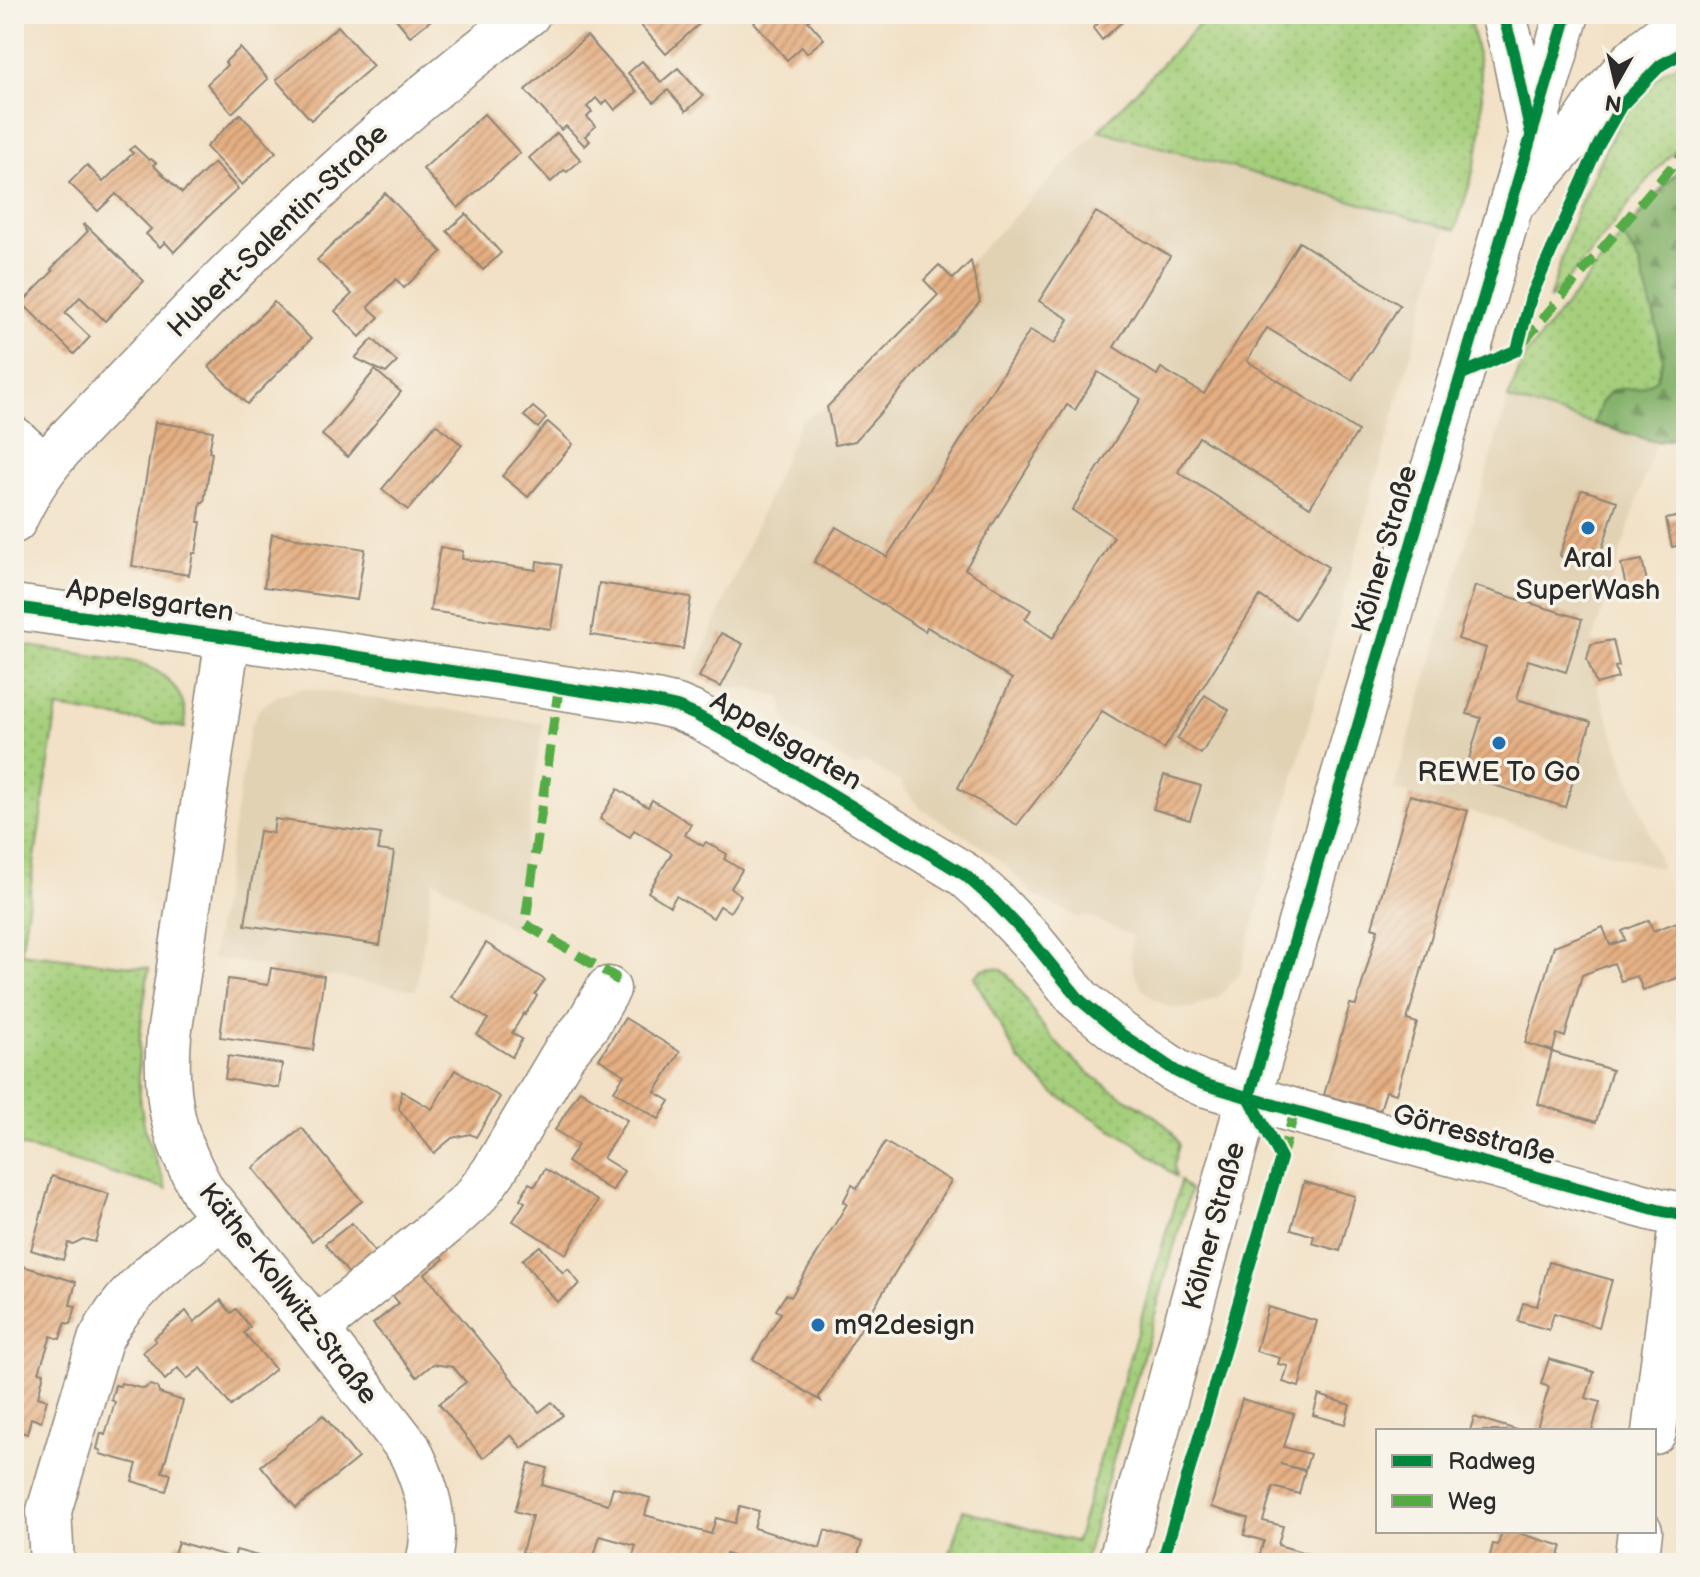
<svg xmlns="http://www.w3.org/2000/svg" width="1700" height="1577" font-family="'Balsamiq Sans',sans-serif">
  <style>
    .built { fill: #e1d2b4 }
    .grass { fill: url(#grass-dots); stroke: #687d53; stroke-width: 2 }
    .forest { fill: url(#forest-firs); stroke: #586e4b; stroke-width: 2 }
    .building { fill: url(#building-hatch); fill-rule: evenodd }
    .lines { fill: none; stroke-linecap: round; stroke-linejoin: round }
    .minor-casing { stroke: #8e8678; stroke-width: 47 }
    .major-casing { stroke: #8e8678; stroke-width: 47 }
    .minor { stroke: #fff; stroke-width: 44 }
    .major { stroke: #fff; stroke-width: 44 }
    .quiet { stroke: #54ab44; stroke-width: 10; stroke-dasharray: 20 10; stroke-linecap: butt }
    .cycleway-casing { stroke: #f7f3e8; stroke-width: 17 }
    .cycleway { stroke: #00873e; stroke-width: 12 }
    .poi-dot { fill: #1f6fb2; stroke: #f7f3e8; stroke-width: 3 }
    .labels { text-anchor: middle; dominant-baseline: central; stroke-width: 7; stroke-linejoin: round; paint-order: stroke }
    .street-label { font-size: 28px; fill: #2b2b2b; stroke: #f7f3e8 }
    .poi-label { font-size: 28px; fill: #2b2b2b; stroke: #f7f3e8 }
  </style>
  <defs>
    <pattern id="grass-dots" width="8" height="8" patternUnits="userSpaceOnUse" patternTransform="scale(2)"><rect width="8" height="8" fill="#a5cf7b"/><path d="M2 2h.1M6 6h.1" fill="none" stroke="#8eb26a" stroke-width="1.8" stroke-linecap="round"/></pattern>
    <pattern id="forest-firs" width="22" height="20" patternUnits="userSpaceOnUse" patternTransform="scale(2)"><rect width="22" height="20" fill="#84b26b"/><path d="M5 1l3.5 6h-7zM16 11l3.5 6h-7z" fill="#6c9158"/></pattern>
    <pattern id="building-hatch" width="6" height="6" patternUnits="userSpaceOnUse" patternTransform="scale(2)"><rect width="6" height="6" fill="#e5af82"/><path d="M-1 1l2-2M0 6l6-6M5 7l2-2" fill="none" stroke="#ba8f6b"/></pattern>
  </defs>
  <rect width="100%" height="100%" fill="#f7f3e8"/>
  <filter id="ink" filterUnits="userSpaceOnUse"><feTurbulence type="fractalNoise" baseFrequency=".0125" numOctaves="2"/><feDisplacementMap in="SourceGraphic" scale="16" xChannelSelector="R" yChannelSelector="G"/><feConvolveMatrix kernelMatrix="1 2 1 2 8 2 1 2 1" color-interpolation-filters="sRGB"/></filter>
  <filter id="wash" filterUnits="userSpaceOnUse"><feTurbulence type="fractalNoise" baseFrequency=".006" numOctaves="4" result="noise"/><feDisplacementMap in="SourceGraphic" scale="32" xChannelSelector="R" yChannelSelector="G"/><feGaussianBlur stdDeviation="1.8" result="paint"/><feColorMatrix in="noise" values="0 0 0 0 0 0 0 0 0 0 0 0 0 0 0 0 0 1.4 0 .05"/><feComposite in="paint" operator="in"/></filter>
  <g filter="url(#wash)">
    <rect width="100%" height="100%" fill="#f2e1c6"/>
    <g class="built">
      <path d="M1099 130 1446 227 1240 972 1220 996 1195 1007 1180 1009 1167 1006 1154 999 1142 989 1133 969 1131 956 1132 936 1089 917H1077L1034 895 1006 866 977 843 921 809 904 789 900 782 868 763 855 767 794 730 785 719 781 697 751 688 721 687 693 675 801 420 827 407Z"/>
      <path d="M1508 399 1656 442 1587 659 1662 869 1394 789Z"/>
      <path d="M304 688 543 724 513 929 433 879 416 990 212 958 250 728 260 708 278 695Z"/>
    </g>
    <g class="grass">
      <path d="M1209 14H1467C1479 46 1486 105 1480 139 1475 170 1465 200 1455 230L1099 130Z"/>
      <path d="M1686 60V138L1654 173 1583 262 1549 300 1575 215 1607 145 1627 111 1664 71Z"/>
      <path d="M1686 161V436L1656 442 1508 399 1525 356 1640 213Z"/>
      <path d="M14 644 137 662C167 672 189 695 185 728L57 708 21 953 149 968C141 1020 133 1071 144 1124 148 1147 160 1167 167 1189L14 1144Z"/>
      <path d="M989 968 1001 969 1006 973C1021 989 1031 1011 1045 1029 1062 1051 1085 1071 1108 1087 1135 1106 1164 1114 1179 1144L1174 1164 1176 1177 1136 1144 1056 1095 1019 1060 974 977 983 969Z"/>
      <path d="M1180 1181 1190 1191 1084 1563H947L963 1510 1076 1542 1177 1195Z"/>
    </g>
    <path class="forest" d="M1686 161V436L1656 442 1594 423 1602 401 1612 390 1640 388 1656 379 1663 359 1656 323 1639 263 1623 236Z"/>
    <g id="blocks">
      <g class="building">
        <path d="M392 14H439L410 36Z"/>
        <path d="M631 14H710L666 54Z"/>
        <path d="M763 14H817L808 21 824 39 807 53 802 47 787 60 754 22Z"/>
        <path d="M1109 14H1119L1124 20 1102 40 1093 28Z"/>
        <path d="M338 26 373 66 311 120 276 80Z"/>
        <path d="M587 36 637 92 615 110 607 100 602 105 596 98 587 107 592 112 587 117 596 126 585 136 590 141 585 146 566 126 561 130 525 90Z"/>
        <path d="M240 48 268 79 232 113 207 84 227 65 225 62Z"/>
        <path d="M642 61 661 82 678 68 703 96 686 111 668 90 654 102 628 73Z"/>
        <path d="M240 114 276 152 242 185 206 147Z"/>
        <path d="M484 114 520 153 458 208 423 169Z"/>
        <path d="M557 133 581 160 567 172 564 170 551 182 529 158Z"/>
        <path d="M134 146 149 160 151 159 156 163 153 165 182 193 214 163 238 189 207 218 174 252 165 242 160 247 146 234 151 229 116 194 98 211 69 183 87 165 103 182 133 153 129 150Z"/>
        <path d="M385 193 442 252 404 288 396 279 368 307 379 317 360 337 335 311 352 294 317 260Z"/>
        <path d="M1096 212 1170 256 1114 347 1157 375 1161 368 1204 394 1299 242 1400 305 1352 380 1267 328 1247 361 1358 431 1310 507 1199 437 1178 472 1328 567 1295 619 1260 596 1164 749 1102 711 1091 729 1017 825 958 788 1012 679 927 627 925 631 814 562 836 527 887 557 1030 330 1054 344 1069 319 1039 301ZM1098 372 1141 399 1072 510 1114 537 1053 638 1025 619 1031 610 965 569 1067 405 1075 410Z"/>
        <path d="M466 214 501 253 483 270 447 231Z"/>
        <path d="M85 224 144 281 105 321 80 297 65 313 90 337 74 354 22 303 53 271 51 269 88 231 83 225Z"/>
        <path d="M971 261 980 302 855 441 835 445 827 407 938 295 924 280 939 265 953 279Z"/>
        <path d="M274 302 311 339 247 404 209 367Z"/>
        <path d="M373 339 397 362 386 373 355 358Z"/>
        <path d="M375 370 401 392 348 457 322 435Z"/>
        <path d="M533 407 546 418 538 428 524 416Z"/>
        <path d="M155 422 213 431 209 452 212 453 204 502H201L198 522H201L196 553H193L189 575 132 566Z"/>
        <path d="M548 422 573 444 528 497 502 476Z"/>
        <path d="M436 424 462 445 408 510 382 489Z"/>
        <path d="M1583 490 1617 501 1596 568 1562 557 1560 555 1581 491Z"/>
        <path d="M1686 515V544L1672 547 1666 519Z"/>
        <path d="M272 534 365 549 357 600 264 587Z"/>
        <path d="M440 547 463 551 462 559 536 570 537 561 561 565 551 629 430 611Z"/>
        <path d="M1642 560 1648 586 1627 591 1621 564Z"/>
        <path d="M599 583 691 597 683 649 591 635Z"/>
        <path d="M1475 586 1582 619 1566 672 1528 660 1517 699 1591 722 1565 807 1464 776 1481 718 1467 714 1486 648 1458 639Z"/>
        <path d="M721 633 743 644 721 687 699 677Z"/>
        <path d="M1613 640 1619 666 1615 667 1618 678 1596 684 1587 659 1591 644Z"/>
        <path d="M1205 695 1229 710 1201 754 1177 739Z"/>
        <path d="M1164 775 1201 786 1190 820 1153 809Z"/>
        <path d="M618 789 648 807 652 800 691 824 685 835 703 846 706 842 727 854 724 859 742 870 731 888 741 895 730 912 720 906 713 918 676 896 670 906 648 892 672 853 634 830 630 837 600 819Z"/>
        <path d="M1410 795 1468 811 1407 1020 1417 1023 1396 1094 1386 1091 1380 1110 1324 1095 1350 1004 1356 1005 1378 929 1372 927Z"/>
        <path d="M275 819 381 834 378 850 394 852 380 945 245 925 259 831 273 833Z"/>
        <path d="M1649 920 1653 931 1680 921 1686 937V975L1643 990 1637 976 1621 981 1614 963 1582 975 1565 1037 1557 1034 1553 1051 1525 1043 1554 946 1603 927 1610 945 1625 940 1622 931Z"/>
        <path d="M486 943 545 980 535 994 537 996 525 1015 524 1013 512 1033 522 1039 512 1057 477 1035 488 1019 452 997Z"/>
        <path d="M271 968 324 976 313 1050 220 1037 228 979 268 985Z"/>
        <path d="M625 1018 680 1052 655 1092 670 1101 659 1119 614 1091 624 1075 599 1059Z"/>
        <path d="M1552 1052 1612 1070 1596 1122 1538 1104Z"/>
        <path d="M228 1056 282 1064 279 1088 225 1079Z"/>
        <path d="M455 1070 500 1097 476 1137 470 1134 452 1138 434 1153 399 1109 401 1091 432 1109Z"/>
        <path d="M580 1090 627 1120 603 1158 624 1171 612 1191 567 1162 578 1145 555 1130Z"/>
        <path d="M302 1128 362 1201 312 1241 253 1168Z"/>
        <path d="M885 1142 951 1181 819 1397 821 1401 753 1359 781 1313 776 1310 786 1294 791 1297 847 1204 843 1202 852 1185 857 1188Z"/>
        <path d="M545 1169 598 1201 566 1254 513 1221 525 1202 520 1199 529 1183 535 1186Z"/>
        <path d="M52 1176 109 1194 95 1242 83 1239 73 1244 68 1243 63 1260 31 1250Z"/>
        <path d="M1304 1182 1355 1196 1340 1251 1312 1243 1314 1236 1291 1229Z"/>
        <path d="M352 1223 380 1258 353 1279 325 1244Z"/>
        <path d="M540 1246 563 1273 568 1269 580 1284 557 1302 522 1260Z"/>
        <path d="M437 1250 444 1259 425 1274 539 1412 552 1402 563 1415 522 1448 511 1435 483 1458 439 1404 466 1382 453 1367 433 1364 417 1377 373 1324 399 1303 388 1290Z"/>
        <path d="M1549 1262 1612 1280 1599 1327 1554 1313 1549 1330 1518 1321 1523 1303 1537 1306Z"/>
        <path d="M16 1264 76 1282 70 1305 76 1306 71 1324 65 1323 60 1339 51 1336 39 1372 44 1373 38 1397 47 1400 41 1422 31 1418 27 1434 14 1430V1270Z"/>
        <path d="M221 1300 231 1313 236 1309 250 1327 244 1333 275 1369 231 1406 201 1368 187 1379 178 1368 165 1380 143 1352 156 1341 154 1338 186 1311 194 1322Z"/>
        <path d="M1268 1307 1317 1321 1299 1387 1283 1382 1288 1366 1278 1364 1280 1358 1256 1351Z"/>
        <path d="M1549 1359 1594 1372 1586 1398 1600 1402 1592 1431H1536L1549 1387 1541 1384Z"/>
        <path d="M121 1383 144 1389 150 1385 157 1387 159 1393 183 1401 162 1472 171 1474 166 1491 132 1481 137 1464 100 1454 101 1451 97 1449 101 1433 105 1435 115 1402 111 1400 115 1385 120 1386Z"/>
        <path d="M1319 1395 1350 1405 1345 1424 1313 1415Z"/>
        <path d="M1242 1399 1294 1414 1284 1447 1310 1454 1305 1470 1280 1464 1305 1471 1299 1494 1273 1487 1263 1521 1283 1526 1278 1545 1309 1554 1306 1563H1257L1264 1541 1244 1535 1248 1518 1211 1507Z"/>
        <path d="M323 1415 358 1458 296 1508 261 1466Z"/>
        <path d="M1474 1417 1517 1430V1431H1470Z"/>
        <path d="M529 1463 547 1468 542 1485 608 1504 613 1487 650 1498 645 1515 711 1534 716 1518 735 1523 740 1506 759 1511 754 1528 820 1548 825 1530 843 1536 862 1542 857 1558 871 1563H743L744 1559 726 1554 723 1563H631L636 1546 600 1536 592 1563H555L522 1552 532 1516 515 1511Z"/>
        <path d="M1502 1531H1511L1562 1546 1557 1563H1488L1493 1544 1498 1545Z"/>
        <path d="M178 1542 234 1558 236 1550 273 1560 272 1563H171Z"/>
      </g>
    </g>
  </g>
  <g filter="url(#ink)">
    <use href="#blocks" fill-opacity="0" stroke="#8e8678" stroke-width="2"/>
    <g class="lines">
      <defs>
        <g id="minor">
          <path d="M14 439 45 467"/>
          <path d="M14 521C23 502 33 484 45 468 58 450 74 434 89 418 111 396 132 374 153 352 269 230 393 115 528 14"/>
          <path d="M14 607 228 637 655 702 677 707 696 715 754 747 965 875 993 900 1030 939 1080 1000 1121 1034 1177 1072 1203 1084 1295 1111 1658 1210 1686 1216"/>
          <path d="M228 637 169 1035C164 1097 173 1139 204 1193L316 1329 409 1449C426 1484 439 1524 428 1563"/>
          <path d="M316 1329 451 1219 475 1197 494 1171 564 1053 588 1024 608 989"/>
          <path d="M1654 1432 1682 1216"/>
          <path d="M52 1563 49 1511 100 1340C128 1285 176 1256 222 1216"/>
          <path d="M1636 1563 1640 1531"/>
        </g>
        <g id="major">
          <path d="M1503 14 1514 53 1530 132"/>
          <path d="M1521 195 1582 126 1602 97 1630 64 1646 49 1686 18"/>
          <path d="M1120 1563 1249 1097 1567 14"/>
        </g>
      </defs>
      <use href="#minor" class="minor-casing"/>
      <use href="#major" class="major-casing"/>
      <use href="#minor" class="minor"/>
      <use href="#major" class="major"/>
      <g class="quiet">
        <path d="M1523 342 1686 150"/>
        <path d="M559 687 525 924 615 977 608 989"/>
        <path d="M1281 1158 1295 1111"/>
      </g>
      <defs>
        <g id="cycleway">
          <path d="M1503 14 1514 53 1531 134"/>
          <path d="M1462 374 1517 350 1531 297 1598 146 1621 106 1661 65 1686 51"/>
          <path d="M14 607 228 637 655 702 677 707 696 715 754 747 965 875 993 900 1030 939 1080 1000 1121 1034 1177 1072 1203 1084 1295 1111 1658 1210 1686 1216"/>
          <path d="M1249 1097 1567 14"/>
          <path d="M1162 1563 1281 1158 1249 1097"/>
        </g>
      </defs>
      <use href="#cycleway" class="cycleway-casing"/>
      <use href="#cycleway" class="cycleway"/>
    </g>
  </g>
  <g class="poi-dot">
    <circle cx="1588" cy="528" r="8"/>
    <circle cx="1499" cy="743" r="8"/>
    <circle cx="818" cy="1325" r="8"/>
  </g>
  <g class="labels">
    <g class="street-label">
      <text transform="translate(278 231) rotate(-44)">Hubert-Salentin-Straße</text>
      <text transform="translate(1385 549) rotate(-74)">Kölner Straße</text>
      <text transform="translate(150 601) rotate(8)">Appelsgarten</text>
      <text transform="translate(786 741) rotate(30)">Appelsgarten</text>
      <text transform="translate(1474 1135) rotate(15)">Görresstraße</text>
      <text transform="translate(1214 1226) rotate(-75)">Kölner Straße</text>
      <text transform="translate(288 1294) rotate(52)">Käthe-Kollwitz-Straße</text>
    </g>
    <g class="poi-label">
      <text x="1588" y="558">Aral<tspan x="1588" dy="32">SuperWash</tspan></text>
      <text x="1499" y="772">REWE To Go</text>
      <text x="834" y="1325" text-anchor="start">m92design</text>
    </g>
  </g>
  <rect width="1700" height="1577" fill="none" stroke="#f7f3e8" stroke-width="48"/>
  <rect x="1376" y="1429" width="280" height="104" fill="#f7f3e8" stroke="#a5a39c" stroke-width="2"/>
  <rect x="1392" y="1455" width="40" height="12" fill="#00873e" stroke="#a5a39c" stroke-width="2"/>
  <text x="1448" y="1469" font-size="24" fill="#2b2b2b">Radweg</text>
  <rect x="1392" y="1495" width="40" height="12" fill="#54ab44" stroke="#a5a39c" stroke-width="2"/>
  <text x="1448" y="1509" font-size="24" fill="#2b2b2b">Weg</text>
  <g transform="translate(1616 84) rotate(188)" stroke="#f7f3e8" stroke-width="6" paint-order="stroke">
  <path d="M0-6L14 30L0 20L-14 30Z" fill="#2b2b2b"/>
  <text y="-12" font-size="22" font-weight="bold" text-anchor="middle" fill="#2b2b2b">N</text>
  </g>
</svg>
